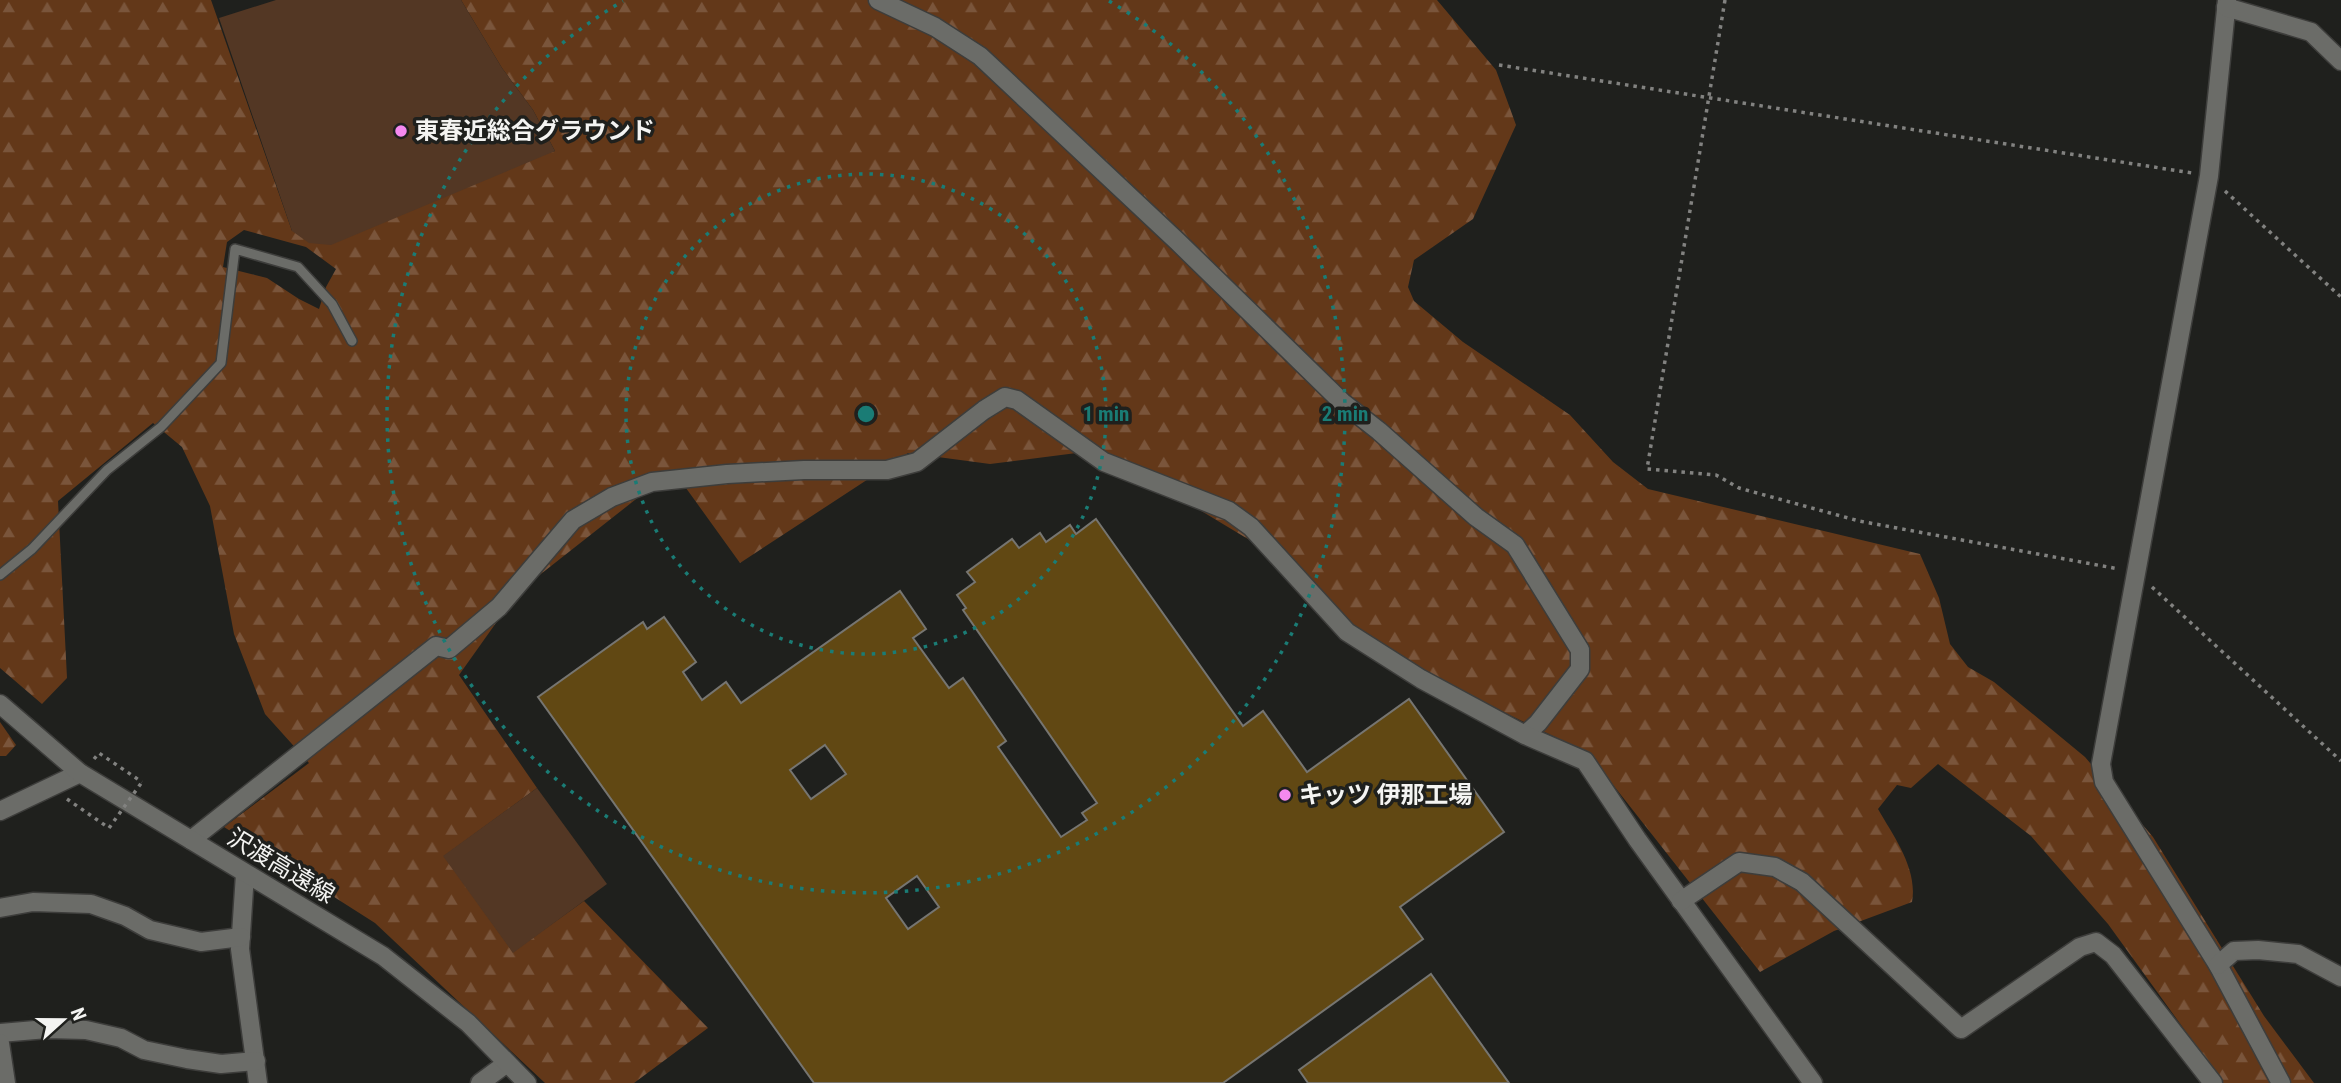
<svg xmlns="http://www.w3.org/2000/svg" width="2341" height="1083" font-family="'Roboto Condensed','Noto Sans JP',sans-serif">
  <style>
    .forest { fill: url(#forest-firs); fill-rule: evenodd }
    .pitch { fill: #533724 }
    .building { fill: #614813; stroke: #767571; stroke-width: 2; fill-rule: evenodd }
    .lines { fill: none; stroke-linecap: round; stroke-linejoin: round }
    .lane-casing { stroke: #3d3d3b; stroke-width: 12 }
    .street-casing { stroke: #3d3d3b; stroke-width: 21 }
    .secondary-casing { stroke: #3d3d3b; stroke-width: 21 }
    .path { stroke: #828280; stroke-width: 3.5; stroke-dasharray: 3.5 5; stroke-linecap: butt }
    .lane { stroke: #6b6c68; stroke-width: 9 }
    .street { stroke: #6b6c68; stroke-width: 18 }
    .secondary { stroke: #6b6c68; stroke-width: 18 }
    .path-bridge { stroke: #828280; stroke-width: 3.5; stroke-dasharray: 3.5 5; stroke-linecap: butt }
    .ring { fill: none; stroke: #1a7c75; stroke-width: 3.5; stroke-dasharray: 3.5 7 }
    .poi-dot { fill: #f589ef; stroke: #1f201d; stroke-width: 2.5 }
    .labels { text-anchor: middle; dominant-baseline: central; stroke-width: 7; stroke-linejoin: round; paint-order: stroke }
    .poi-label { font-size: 24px; font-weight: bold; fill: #f4f4f2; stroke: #1f201d; text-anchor: start }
    .street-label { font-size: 24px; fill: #f4f4f2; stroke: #1f201d }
    .centre { fill: #1a7c75; stroke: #1f201d; stroke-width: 3.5 }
    .ring-label { font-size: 21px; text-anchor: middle; font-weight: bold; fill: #1a7c75; stroke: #1f201d; stroke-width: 7; stroke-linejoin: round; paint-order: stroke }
  </style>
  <defs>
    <pattern id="forest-firs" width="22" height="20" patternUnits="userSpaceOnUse" patternTransform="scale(1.75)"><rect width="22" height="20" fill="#633819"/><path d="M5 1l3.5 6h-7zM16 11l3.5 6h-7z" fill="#7a553b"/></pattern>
  </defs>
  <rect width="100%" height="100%" fill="#1f201d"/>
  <g class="forest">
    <path d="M0 0H211L292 231 555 151 533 110 502 68 461 0H1437L1496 70 1516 125 1473 219 1414 260 1408 287 1414 301 1463 342 1570 415 1613 462 1648 489 1920 554 1939 598 1950 644 1968 667 1994 682 2085 757 2153 837 2264 1016 2314 1083H2223L2108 924 2031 836 1938 764 1911 788 1897 785 1878 809C1894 837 1918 869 1912 902L1834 931 1760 972 1588 753 1431 677 1358 631 1296 568 1100 450 990 464 908 453 740 563 673 470 518 592 459 675 537 788 444 856 513 952 584 901 708 1028 634 1083H545L375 923 224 827 309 763 265 714 234 634 210 506 182 447 153 423 58 501 67 678 42 704 0 668ZM244 230 306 247 336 269 326 287 319 309 299 299 267 278 223 267 227 242Z"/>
    <path d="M0 722 16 745 6 756H0Z"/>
  </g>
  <g class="pitch">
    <path d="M276 0H461L502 68 533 110 555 151 331 245 309 243 292 231 219 18Z"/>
    <path d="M537 788 607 884 513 953 443 856Z"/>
  </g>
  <g class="building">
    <path d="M1096 519 1243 726 1263 711 1307 772 1409 699 1504 832 1400 907 1423 939 1223 1083H814L538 697 643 622 647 629 664 617 696 662 683 672 702 700 726 682 741 703 900 591 926 629 913 638 949 688 963 678 1006 741 998 747 1061 837 1087 820 1082 813 1097 803 963 610 966 608 957 595 975 582 967 572 1012 539 1019 548 1040 533 1046 542 1070 525 1076 534ZM825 745 846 774 811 799 790 770ZM917 876 939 907 908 929 886 898Z"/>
    <path d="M1431 974 1509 1083H1308L1299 1070Z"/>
  </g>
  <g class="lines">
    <defs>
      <path id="lane" d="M0 575 32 549 107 470 161 427 221 363 235 249 298 267 332 304 352 341"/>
      <g id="street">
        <path d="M878 0 935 27 980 56 1177 241 1342 402 1379 431 1476 517 1515 545 1580 650V669L1538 723 1525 735"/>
        <path d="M2227 0 2209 176 2101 764 2104 782 2218 965 2281 1083"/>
        <path d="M2226 7 2311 32 2341 61"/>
        <path d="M0 811 80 773"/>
        <path d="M191 840 436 646 449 649 499 607 573 520 612 497 652 482 727 474 804 470H887L917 462 984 410 1005 397 1017 400 1104 462 1229 511 1251 527 1347 632 1421 679 1525 735 1585 761 1637 839 1813 1083"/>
        <path d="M245 874 240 949 258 1083"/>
        <path d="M1681 901 1739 862 1775 867 1802 882 1961 1029 2080 947 2096 942 2113 955 2213 1083"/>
        <path d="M0 908 33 902 91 904 125 916 150 930 201 942 241 937"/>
        <path d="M2218 965 2234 951 2258 950 2298 954 2341 977"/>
        <path d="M0 1033 47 1029 86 1030 121 1038 144 1050 187 1059 221 1064 256 1061"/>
        <path d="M0 1043 6 1083"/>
        <path d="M480 1083 507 1063"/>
      </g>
      <path id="secondary" d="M0 704 80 773 383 956 468 1023 527 1083"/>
    </defs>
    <use href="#lane" class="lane-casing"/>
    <use href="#street" class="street-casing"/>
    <use href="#secondary" class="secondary-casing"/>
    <g class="path">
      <path d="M1725 0 1647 469 1716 475 1739 488 1859 521 2119 569"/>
      <path d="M1499 65 2192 173"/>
      <path d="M2225 191 2341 297"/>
      <path d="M2152 587 2341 761"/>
      <path d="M94 759 99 753 142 782"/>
      <path d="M67 799 109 828"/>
    </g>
    <use href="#lane" class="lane"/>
    <use href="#street" class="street"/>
    <use href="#secondary" class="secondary"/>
    <path class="path-bridge" d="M109 828 142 782"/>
  </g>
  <g class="ring">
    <circle cx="866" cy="414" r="240"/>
    <path d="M1109 1A479 479 0 1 1 623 1"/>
  </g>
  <g class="poi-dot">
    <circle cx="401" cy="131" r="7"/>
    <circle cx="1285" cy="795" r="7"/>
  </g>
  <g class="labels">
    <g class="poi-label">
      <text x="415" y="131">東春近総合グラウンド</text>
      <text x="1299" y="795">キッツ 伊那工場</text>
    </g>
    <g class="street-label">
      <text transform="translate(281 866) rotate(31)">沢渡高遠線</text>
    </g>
  </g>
  <circle cx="866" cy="414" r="10" class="centre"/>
  <g class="ring-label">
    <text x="1106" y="421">1 min</text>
    <text x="1345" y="421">2 min</text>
  </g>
  <g transform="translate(63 1020) rotate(69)" stroke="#1f201d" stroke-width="5" paint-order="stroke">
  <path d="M0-5L12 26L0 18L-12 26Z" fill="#f4f4f2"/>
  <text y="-10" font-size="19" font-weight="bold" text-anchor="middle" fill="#f4f4f2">N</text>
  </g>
</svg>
